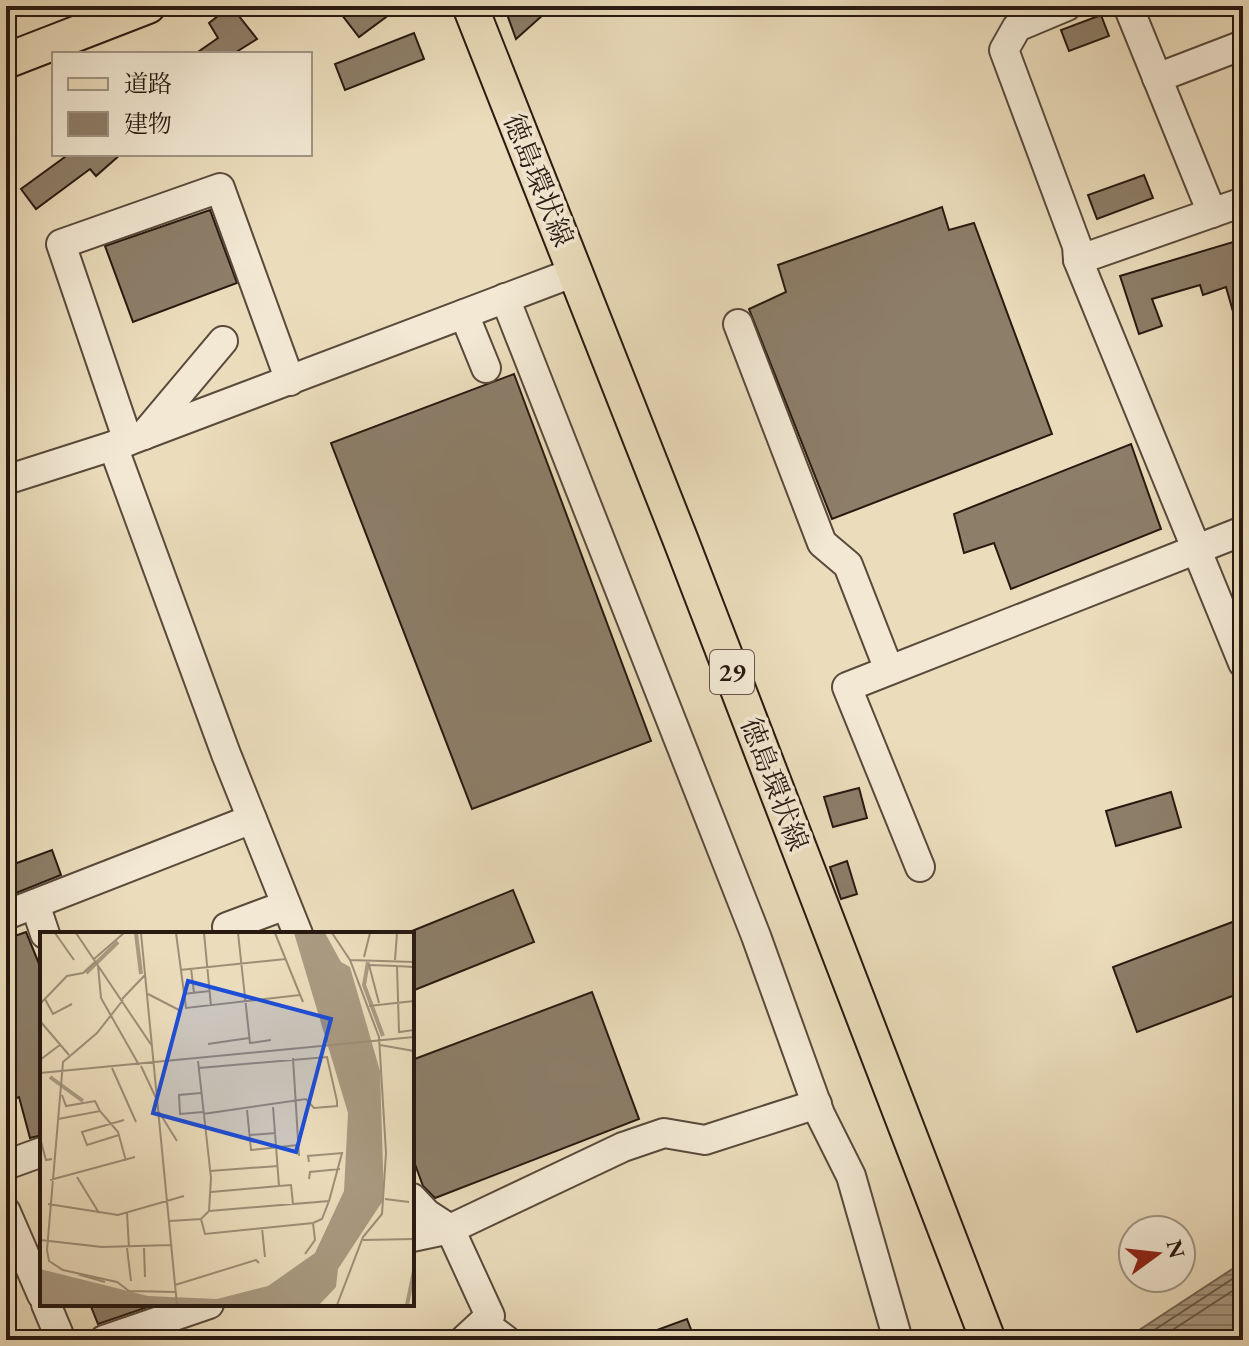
<svg xmlns="http://www.w3.org/2000/svg" width="1249" height="1346" font-family="'EB Garamond','Noto Serif JP',serif">
  <style>
    .water { fill: url(#water-rules); stroke: #756654; stroke-width: 2 }
    .lines { fill: none; stroke-linecap: round; stroke-linejoin: round }
    .shore { stroke: #685a49; stroke-width: 2 }
    .building { fill: #8d7e69; stroke: #281911; stroke-width: 2 }
    .minor-casing { stroke: #594a3c; stroke-width: 32 }
    .major-casing { stroke: #281911; stroke-width: 38 }
    .minor { stroke: #f2e8d3; stroke-width: 28 }
    .major { stroke: #ebdcbb; stroke-width: 34 }
    .labels { text-anchor: middle; dominant-baseline: central; stroke-width: 7; stroke-linejoin: round; paint-order: stroke }
    .shield { fill: #f2e8d3; stroke: #65574b; stroke-width: 2 }
    .shield-label { font-size: 26px; font-weight: bold; fill: #281911 }
    .street-label { font-size: 28px; fill: #281911; stroke: #f2e8d3 }
    .inset-river { fill: none; stroke: #a99a81; stroke-width: 4 }
    .inset-road { fill: none; stroke: #9d8e77; stroke-width: 2 }
    .view { fill: #1d4ed8; fill-opacity: 0.15; stroke: #1d4ed8; stroke-width: 4 }
    .inset-edge { fill: none; stroke: #281911; stroke-width: 4 }
  </style>
  <defs>
    <pattern id="water-rules" width="6" height="5" patternUnits="userSpaceOnUse" patternTransform="scale(2)"><rect width="6" height="5" fill="#a99a81"/><path d="M0 2.5h6" fill="none" stroke="#8a7d68"/></pattern>
  </defs>
  <rect width="100%" height="100%" fill="#ebdcbb"/>
  <filter id="stains"><feTurbulence type="fractalNoise" baseFrequency=".0025" numOctaves="4"/><feColorMatrix values="0 0 0 0 .2 0 0 0 0 .09 0 0 0 0 .02 0 0 0 .5 -.17"/></filter>
  <radialGradient id="worn" r=".72"><stop offset=".6" stop-color="#630" stop-opacity="0"/><stop offset="1" stop-color="#630" stop-opacity=".3"/></radialGradient>
  <path class="water" d="M1243 1262V1340H1124Z"/>
  <g class="lines">
    <g class="shore">
      <path d="M1139 1340 1243 1272"/>
      <path d="M1157 1340 1243 1284"/>
    </g>
  </g>
  <g class="building">
    <path d="M231 6 257 39 233 54H195L218 38 209 23Z"/>
    <path d="M335 6H401L359 37Z"/>
    <path d="M504 6H553L516 39Z"/>
    <path d="M1101 15 1109 36 1069 51 1061 30Z"/>
    <path d="M414 33 424 59 345 90 335 64Z"/>
    <path d="M69 154H121L96 176 90 169 36 209 21 189Z"/>
    <path d="M1144 175 1153 198 1097 219 1088 195Z"/>
    <path d="M942 207 949 230 974 223 1052 434 832 519 749 309 786 292 778 265Z"/>
    <path d="M210 210 237 283 133 322 105 246Z"/>
    <path d="M1243 239V329H1238L1226 287 1203 295 1200 285 1152 299 1162 326 1139 334 1120 276Z"/>
    <path d="M514 374 651 741 472 809 331 443Z"/>
    <path d="M1131 444 1161 529 1011 589 994 543 964 553 954 514Z"/>
    <path d="M859 788 867 818 833 827 824 797Z"/>
    <path d="M1171 792 1181 827 1116 846 1106 811Z"/>
    <path d="M52 850 61 875 6 897V867Z"/>
    <path d="M847 861 857 894 841 899 830 867Z"/>
    <path d="M513 890 534 942 412 991V931Z"/>
    <path d="M1243 918V992L1137 1032 1113 967Z"/>
    <path d="M26 932 42 971V1135L30 1138 19 1097 6 1102V939Z"/>
    <path d="M592 992 639 1119 435 1198 423 1186 412 1156V1060Z"/>
    <path d="M90 1304H150L151 1306 98 1324Z"/>
    <path d="M687 1319 695 1340H636L635 1338Z"/>
  </g>
  <g class="lines">
    <defs>
      <g id="minor">
        <path d="M1067 6 1017 27 1004 50 1077 246 1078 260 1243 663"/>
        <path d="M1128 6 1212 213"/>
        <path d="M1157 78 1243 45"/>
        <path d="M1078 260 1243 202"/>
        <path d="M505 298 756 936 820 1114 851 1176 898 1340"/>
        <path d="M464 314 486 368"/>
        <path d="M738 324 822 543 848 565 889 670"/>
        <path d="M144 435 223 341"/>
        <path d="M128 441 61 244 220 188 290 381"/>
        <path d="M113 446 226 754 298 934"/>
        <path d="M6 480 128 441 567 275"/>
        <path d="M920 867 847 687 1243 531"/>
        <path d="M35 904 45 934"/>
        <path d="M6 915 252 819"/>
        <path d="M227 927 286 905"/>
        <path d="M6 1165 42 1152"/>
        <path d="M412 1198 427 1214 450 1229 490 1316 464 1340"/>
        <path d="M6 1212 42 1295"/>
        <path d="M412 1237 450 1229 623 1147 664 1133 705 1140 817 1104"/>
        <path d="M46 1304 61 1340"/>
        <path d="M483 1323 506 1340"/>
        <path d="M104 1340 209 1304"/>
      </g>
      <g id="major">
        <path d="M470 6 681 541 988 1340"/>
        <path d="M6 61 148 6"/>
      </g>
    </defs>
    <use href="#minor" class="minor-casing"/>
    <use href="#major" class="major-casing"/>
    <use href="#minor" class="minor"/>
    <use href="#major" class="major"/>
  </g>
  <g class="labels">
    <rect class="shield" x="710" y="650" width="44" height="44" rx="6"/>
    <g class="shield-label">
      <text x="732" y="672">29</text>
    </g>
    <g class="street-label">
      <text transform="translate(539 180) rotate(68)">徳島環状線</text>
      <text transform="translate(775 784) rotate(69)">徳島環状線</text>
    </g>
  </g>
  <g transform="translate(40 932)">
    <rect width="374" height="374" fill="#ebdcbb"/>
    <path d="M254 1H285L301 30 310 35 340 139 344 267 298 337 296 355 279 373H0V337L108 364 177 367 228 354 275 321 304 259 308 181Z" fill="#a99a81"/>
    <path class="inset-river" d="M96 1 101 42M328 30 324 53 343 104M46 41 78 10M10 145 43 169M367 373 374 339"/>
    <path class="inset-road" d="M15 1 34 28M36 1 112 114M101 1 137 373M136 1 146 76 260 63M164 1 171 74M198 1 210 111 231 108M235 1 263 70M292 1 310 28 339 105 346 221 342 282 323 305 297 373M324 25 330 1M54 27 84 1M310 28 374 30M355 28 357 1M58 34 61 66 99 133M151 36 154 61M140 38 246 27M374 58 373 35 357 34 359 100 374 98M108 62 139 78M143 62 170 59M5 67 13 82 32 72M82 67 105 43M83 68 57 101 23 130 7 318 9 329 23 338 77 350 89 359M339 71 329 33 357 34M0 72 27 44 43 41 55 30M329 74 374 69M0 89 29 123M168 112 209 106M340 113 374 119M253 126 259 224M0 128 21 112M101 134 116 166M72 136 96 190M159 136 287 125 297 169V174L274 176 266 167 163 182M0 141 374 105M161 161 139 163 140 182 163 180M22 163 26 174 55 169 60 179M233 175 239 254 251 253 253 272M207 178 211 218 258 213M119 180 137 209M18 187 60 179 78 200 86 229M79 203 47 213 42 200 84 188M210 203 236 201M0 206 6 228 12 227M170 239 238 234M37 245 59 281M269 247 270 240 300 237M10 248 95 225M171 260 239 254M345 267 369 270M8 272 78 283 144 264M169 279 289 269 302 221 268 224 269 230M87 281 89 316M161 287 165 302 273 291 282 287 289 269M130 289 161 287 169 279 171 246 158 129M222 296 225 325M0 308 62 315 132 313M323 308 374 307M87 316 91 349M104 316 105 345M265 322 275 308 273 291M37 342 65 350M135 353 216 328 219 331M89 359 136 360"/>
    <path class="view" d="M148 49 291 87 256 220 113 181Z"/>
    <rect width="374" height="374" class="inset-edge"/>
  </g>
  <rect width="1249" height="1346" fill="none" stroke="#ebdcbb" stroke-width="32"/>
  <rect x="8" y="8" width="1233" height="1330" fill="none" stroke="#281911" stroke-width="4"/>
  <rect x="16" y="16" width="1217" height="1314" fill="none" stroke="#281911" stroke-width="2"/>
  <rect x="52" y="52" width="260" height="104" fill="#f2e8d3" stroke="#a19585" stroke-width="2"/>
  <rect x="68" y="78" width="40" height="12" fill="#ebdcbb" stroke="#a19585" stroke-width="2"/>
  <text x="124" y="92" font-size="24" fill="#281911">道路</text>
  <rect x="68" y="112" width="40" height="24" fill="#8d7e69" stroke="#a19585" stroke-width="2"/>
  <text x="124" y="132" font-size="24" fill="#281911">建物</text>
  <g transform="translate(1157 1254) rotate(75)"><circle r="38" fill="#f2e8d3" stroke="#a19585" stroke-width="2"/>
  <path d="M0-6L14 30L0 20L-14 30Z" fill="#8f2418"/>
  <text y="-12" font-size="22" font-weight="bold" text-anchor="middle" fill="#281911">N</text>
  </g>
  <rect width="100%" height="100%" filter="url(#stains)"/>
  <rect width="100%" height="100%" fill="url(#worn)"/>
</svg>
